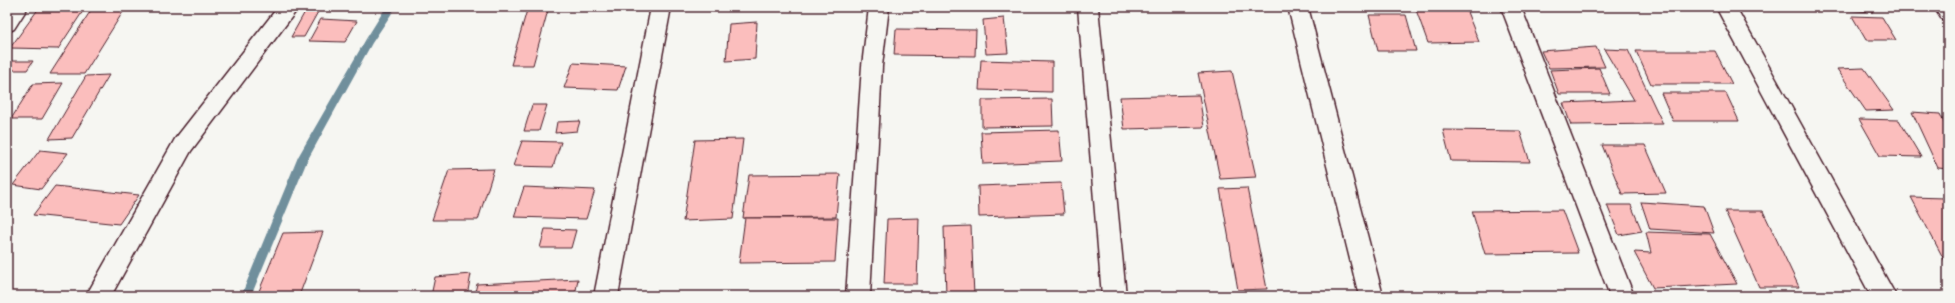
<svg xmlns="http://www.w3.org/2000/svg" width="1955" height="303" font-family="'Balsamiq Sans',sans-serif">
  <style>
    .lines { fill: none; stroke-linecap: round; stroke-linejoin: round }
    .stream { fill: #708f9c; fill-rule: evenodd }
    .building { fill: #fbbebd; stroke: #4a1f2b }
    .street-casing { stroke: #4a1f2b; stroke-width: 3 }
    .secondary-casing { stroke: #4a1f2b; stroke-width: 3 }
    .street { fill: #f6f6f2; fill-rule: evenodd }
    .secondary { fill: #f6f6f2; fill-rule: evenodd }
  </style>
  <rect width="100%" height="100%" fill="#f6f6f2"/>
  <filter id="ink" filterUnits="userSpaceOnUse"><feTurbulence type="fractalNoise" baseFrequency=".025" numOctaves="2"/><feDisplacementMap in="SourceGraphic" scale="8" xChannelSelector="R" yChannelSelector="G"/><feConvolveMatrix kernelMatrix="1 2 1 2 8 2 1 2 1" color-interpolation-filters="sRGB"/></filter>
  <g filter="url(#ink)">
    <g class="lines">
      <path class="stream" d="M386 7H396L372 43 307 161 251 296H241L298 157 366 39Z"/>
    </g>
    <g class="building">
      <path d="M93 7H126L84 74H50Z"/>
      <path d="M1415 7H1465L1479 42 1428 43Z"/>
      <path d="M1843 7H1871L1873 12 1845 10Z"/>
      <path d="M39 8H85L58 49 10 48Z"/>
      <path d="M306 10H319L304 37H291Z"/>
      <path d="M527 10H548L533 65H511Z"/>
      <path d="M1369 15H1406L1416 51H1378Z"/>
      <path d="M1852 16 1882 17 1896 40H1866Z"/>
      <path d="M1004 18 1008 53 986 54 983 20Z"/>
      <path d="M321 19 357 21 345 42 309 41Z"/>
      <path d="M757 22 755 59 726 61 729 24Z"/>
      <path d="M896 29 976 30 975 56 894 55Z"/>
      <path d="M1596 47 1605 67 1549 68 1541 51Z"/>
      <path d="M1604 49 1628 50 1663 124 1571 125 1563 103 1634 100Z"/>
      <path d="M1636 51H1715L1732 84H1651Z"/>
      <path d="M981 60 1052 62V92L979 90Z"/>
      <path d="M7 61H33L27 70H7Z"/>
      <path d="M573 63 626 66 618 90 564 88Z"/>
      <path d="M1599 68 1610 94H1559L1550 70Z"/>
      <path d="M1864 68 1894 110 1866 111 1837 69Z"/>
      <path d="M1232 71 1256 177 1220 179 1198 73Z"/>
      <path d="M109 75 72 138 49 139 86 76Z"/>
      <path d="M63 83 42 119H11L33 84Z"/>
      <path d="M1661 93H1726L1739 121H1673Z"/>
      <path d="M1199 95 1204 127 1124 129 1120 97Z"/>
      <path d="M1052 99 1053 126 982 127V100Z"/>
      <path d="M532 105H547L539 131H524Z"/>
      <path d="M1912 112 1940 114 1948 131V169L1938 168Z"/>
      <path d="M1859 119 1899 120 1921 157 1880 156Z"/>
      <path d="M580 121 577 131 555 133 557 122Z"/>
      <path d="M1059 130 1062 161 983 164 981 132Z"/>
      <path d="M1443 130 1520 131 1530 162 1451 161Z"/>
      <path d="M743 139 733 219 683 221 695 140Z"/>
      <path d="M522 141 561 142 553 167 513 166Z"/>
      <path d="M1602 145H1645L1666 193 1622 194Z"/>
      <path d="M40 150 68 153 41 189 13 185Z"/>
      <path d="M494 169 478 220H432L449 170Z"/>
      <path d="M840 174 836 217 743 218 749 175Z"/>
      <path d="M1061 183 1064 214 979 217 978 186Z"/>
      <path d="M55 186 139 195 119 224 33 215Z"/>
      <path d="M524 187 595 190 586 219 514 217Z"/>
      <path d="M1247 188 1267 289 1238 290 1220 189Z"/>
      <path d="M1911 197 1945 198 1948 203V267Z"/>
      <path d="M1641 202 1704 206 1714 233 1650 229Z"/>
      <path d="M1607 205H1631L1642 231 1619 235Z"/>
      <path d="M1562 210 1578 253 1485 254 1472 211Z"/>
      <path d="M1725 211H1763L1799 287H1759Z"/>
      <path d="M745 218H838L835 262 739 263Z"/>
      <path d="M919 218 917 284H884L887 219Z"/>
      <path d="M971 226 974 296H946L944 227Z"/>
      <path d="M545 229 576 230 571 248H540Z"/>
      <path d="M323 232 299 296H257L283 233Z"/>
      <path d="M1646 232 1710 234 1737 284 1653 288 1634 252 1651 253Z"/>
      <path d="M471 274 467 296H431L435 277Z"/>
      <path d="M578 279 575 296H474L477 284Z"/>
    </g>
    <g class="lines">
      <defs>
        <g id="street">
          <path d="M8 7H28L14 29 7 32Z"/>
          <path d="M278 7H299L191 151 111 296H86L175 139Z"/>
          <path d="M651 7H671L618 296H594Z"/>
          <path d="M869 7H889L882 66 870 296H846L862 66Z"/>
          <path d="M1078 7H1098L1126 296H1102Z"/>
          <path d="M1288 7H1308L1383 296H1359Z"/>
          <path d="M1716 7H1736L1896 296H1871Z"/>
          <path d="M1934 7H1948V20L1941 18Z"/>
        </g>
        <path id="secondary" d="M1501 7H1521L1634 296H1610Z"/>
      </defs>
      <use href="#street" class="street-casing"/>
      <use href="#secondary" class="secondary-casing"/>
      <use href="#street" class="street"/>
      <use href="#secondary" class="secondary"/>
    </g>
  </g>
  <rect width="1955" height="303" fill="none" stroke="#f6f6f2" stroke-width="24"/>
  <rect x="12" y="12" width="1931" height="279" fill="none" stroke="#4a1f2b" stroke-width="1.5" filter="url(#ink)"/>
</svg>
